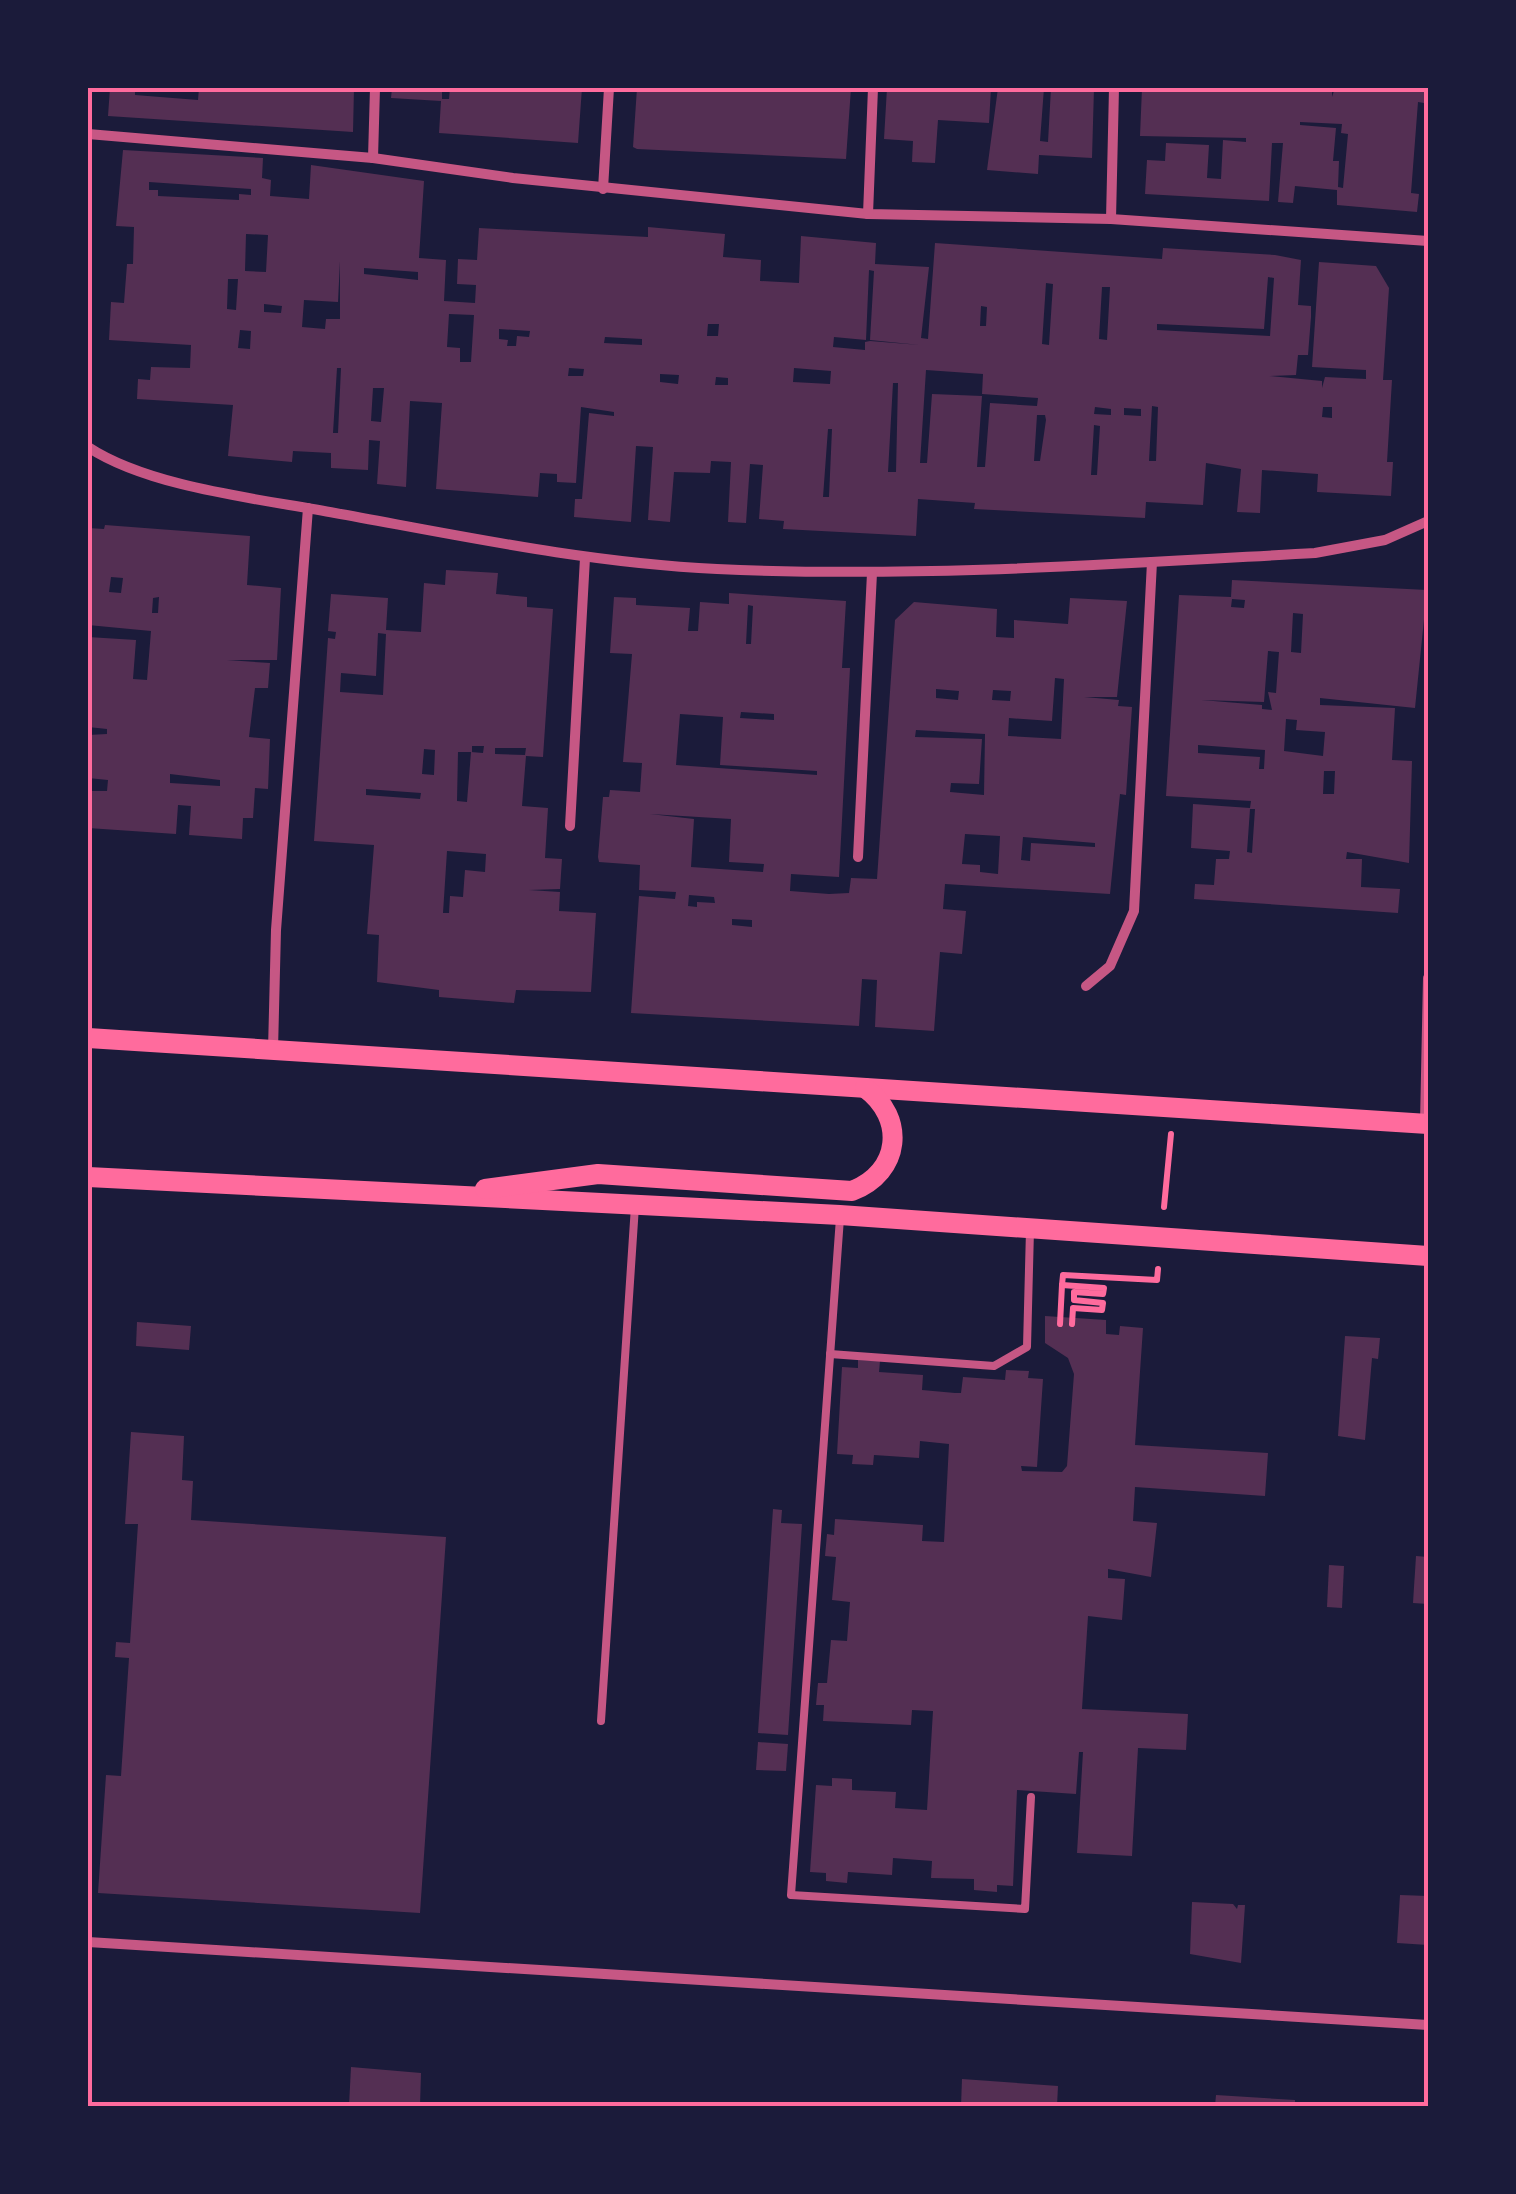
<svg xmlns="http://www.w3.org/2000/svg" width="1516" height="2194" font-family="'PT Sans Narrow',sans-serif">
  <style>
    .building { fill: #542f53; fill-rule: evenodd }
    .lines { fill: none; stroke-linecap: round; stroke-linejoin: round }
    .path { stroke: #ff6b9d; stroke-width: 6 }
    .service { stroke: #c65784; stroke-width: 8 }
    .minor { stroke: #c65784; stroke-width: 10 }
    .secondary { stroke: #ff6b9d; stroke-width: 20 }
    .neatline { fill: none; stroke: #ff6b9d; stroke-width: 4 }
  </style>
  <rect width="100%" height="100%" fill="#1b1b3a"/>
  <g class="building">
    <path d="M110 88H135V95L198 100 199 88H354L353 132 108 116Z"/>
    <path d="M392 88H442V99H449L450 88H582L578 143 439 133 441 101 391 98Z"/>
    <path d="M637 88 789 91V88H851L846 159 637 149 633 147Z"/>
    <path d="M887 88H991L989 123 938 120 935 163 912 162 913 141 884 139Z"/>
    <path d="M998 88H1044L1040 141 1048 142 1051 88H1094L1092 158 1039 155 1038 174 987 170Z"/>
    <path d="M1142 88 1242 91V88H1332V97L1335 88H1425L1424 103 1418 102 1411 193 1419 194 1417 212 1337 205V190L1295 186 1293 203 1278 202 1283 143H1272L1269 201 1145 194 1147 160 1165 161 1166 143 1209 145 1207 178 1221 179 1223 140 1246 142V138L1140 136ZM1300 122 1342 124 1341 133 1348 134 1343 188 1338 187 1339 161H1333L1336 128 1300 125Z"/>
    <path d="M123 150 263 158 262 178 271 180 270 196 309 199 311 165 424 181 419 258 446 260 444 301 475 303 476 285 457 284 458 259 477 260 479 228 648 237V227L725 234 723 257 761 260 760 281 799 283 801 236 876 243 875 264 929 267 921 338 928 339 935 243 1162 259 1163 248 1275 255 1301 260 1298 305 1311 306V317L1308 355H1298L1296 375 1269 376 1322 381V388L1325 377 1366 379V370L1312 367 1319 262 1376 266 1389 288 1383 380H1392L1387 462H1393L1391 496 1317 492 1318 474 1262 470 1260 513 1237 512 1241 469 1206 463 1203 505 1146 502 1145 518 974 509 975 503 918 499 916 536 783 529 784 521 759 519 763 465 750 464 746 523 728 522 731 462 711 461 710 473 674 472 670 522 648 520 653 447 636 446 631 522 574 517 575 499H582L589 413 614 416V412L581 407 576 483 557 482V474L540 473 538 497 436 489 442 403 410 401 406 487 377 484 380 441 369 440 368 470 331 468V453L293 451 292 462 228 456 233 405 137 399 138 379 150 380 151 367 190 368 191 345 109 340 111 302 124 303 127 264H133L134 227 116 226ZM149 182 251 189V195L239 194V200L158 196V190H149ZM246 234 268 235 266 272 245 271ZM340 261V319H326L325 329 302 327 304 300 338 302ZM364 268 418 272V280L364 274ZM869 270 874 271 870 340 920 345 870 341 865 342V350L833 347 834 337 866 340ZM1268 277 1274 278 1270 336 1157 330V324L1264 329ZM228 279H238L236 310 227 309ZM1046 283 1053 284 1049 345 1042 344ZM1102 287H1110L1107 340 1099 339ZM264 304 282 306 281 313 264 312ZM981 306 987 307 986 326H980ZM449 314 474 315 471 362H460V348L447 347ZM708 324H719L718 336H707ZM499 329 530 331 529 337 517 336 516 346H507L508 340 499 339ZM240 330 251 331 250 349 238 348ZM605 337 642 339V345L604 343ZM337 368H341L338 433H333ZM569 368 584 369 583 376H568ZM794 368 831 371 830 384 793 382ZM926 370 983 374 982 394 1038 398 1037 406 990 403 985 467H977L982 396 932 394 927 463H920ZM660 374 679 375 678 384 660 382ZM716 377 728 378V385H715ZM893 383H898L896 472H888ZM373 388H384L381 422 371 421ZM1152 406 1158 407 1156 461H1149ZM1095 407 1111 409V415L1094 414ZM1323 407H1332V418L1322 417ZM1124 408 1141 409V416L1124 415ZM1037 415H1045L1046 420 1040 461H1034ZM1094 425 1100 426 1097 475H1091ZM828 429H832L829 497H823Z"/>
    <path d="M105 525 250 536 247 585 281 588 277 660H227L270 663 268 688H255L249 737 270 739 268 789 255 788 253 818H243L242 839 189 835 191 806 178 805 176 834 88 828V791H107L108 780 88 778V735L107 734V729L88 727V637L136 640 133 679 147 680 151 631 88 625V528L104 529ZM111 577 123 578 121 593 109 592ZM159 597 158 613H152L153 598ZM170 774 220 780V786L170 783Z"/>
    <path d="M446 570 498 573 496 594 527 597V607L553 609 543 757 526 756 522 806 548 808 545 858 562 859 560 889 529 890 560 892 559 911 596 913 591 992 516 990 514 1003 439 997V990L377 982 379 935 367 934 374 845 314 841 328 638 335 639 336 632 328 631 331 594 388 598 386 630 421 632 424 583 445 585ZM378 633 386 634 383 695 340 692 341 673 376 676ZM472 746H484L483 753 471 752 467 802 457 801 458 752H472ZM495 748H526L525 755 495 754ZM424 749 435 750 434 775 422 774ZM366 789 421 793 420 799 366 795ZM447 851 486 854 485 872 465 870 463 897 450 896 449 913H443Z"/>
    <path d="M1232 580 1427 590 1415 708 1320 698V705L1395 708 1392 760 1412 761 1409 863 1347 852 1346 859H1362L1361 887 1400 889 1398 913 1194 899 1195 884 1214 885 1216 859H1229L1230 851 1191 848 1193 804 1250 808 1251 801 1166 796 1179 595 1231 597ZM1232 599 1245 600 1244 608 1231 607ZM1293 613 1303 614 1301 653 1291 652ZM1268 651 1279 652 1276 693 1268 692 1272 710 1262 709V705L1201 700 1264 702ZM1286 719 1297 720 1296 730 1325 732 1323 756 1284 751ZM1198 745 1265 750 1264 769H1259L1260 757 1198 753ZM1324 771H1335L1334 794H1323ZM1250 809H1255L1252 853 1247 852Z"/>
    <path d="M729 593 846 601 842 668H850L839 877 791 874 790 891 829 894 849 893 851 878 877 879 895 620 914 602 997 609 996 637 1014 638V620L1068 624 1070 598 1127 601 1117 697H1084L1119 700 1118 706 1132 707 1126 795 1120 794 1110 894 945 884 943 909 966 911 962 954 940 952 934 1031 875 1027 877 980 862 979 859 1026 631 1013 639 896 675 899 676 892 639 890 640 865 599 862 598 857 603 797H609L610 790 640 792 642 763 623 762 632 654 610 653 614 597 636 598V605L690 608 688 631H698L700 602 729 604ZM748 605 753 606 751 644H746ZM1055 678 1064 679 1061 739 1008 736 1009 718 1052 721ZM936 689 959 691 958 700 936 698ZM993 690 1011 691 1010 701 992 700ZM741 712 774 714V720L740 718ZM680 714 723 717 720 765 817 771V775L676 765ZM916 730 985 734 984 795 950 792 951 783 979 784 982 739 915 737ZM650 814 731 819 729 862 764 864 763 872 691 867 694 819ZM965 834 1000 836 998 874 980 872V865L962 864ZM1023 837 1095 843V847L1031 843 1030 861 1021 860ZM689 895 714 897 715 903 697 902V907L688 906ZM732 919 752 920V927L732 925Z"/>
    <path d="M1045 1316 1106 1320V1334L1119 1335 1120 1326 1143 1328 1135 1445 1268 1453 1265 1496 1135 1487 1133 1521 1157 1523 1151 1577 1108 1569V1578L1125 1579 1122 1620 1088 1616 1082 1709 1188 1714 1186 1750 1138 1748 1132 1856 1077 1853 1083 1752H1079L1076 1794 1017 1790 1013 1886 997 1885V1892L974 1890V1879L931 1878 932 1861 893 1858 892 1875 848 1872 847 1883 826 1881V1873L810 1872 816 1785 832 1786V1778L852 1779V1790L896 1792 895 1808 927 1810 933 1711 912 1710 911 1725 823 1721 824 1705H816L818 1683H827L831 1640 847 1641 850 1602 832 1600 836 1557 825 1556 827 1534 834 1535 835 1519 923 1525 922 1541 944 1542 949 1444 920 1441 919 1458 874 1455 873 1465 852 1464 853 1455 837 1454 842 1367 858 1368V1360L880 1361 879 1372 923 1375 922 1390 955 1393H961L963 1377 1005 1380 1006 1370 1029 1371 1028 1378 1043 1379 1037 1467 1021 1466 1022 1471 1062 1472 1067 1466 1074 1374 1068 1358 1045 1343Z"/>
    <path d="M137 1322 191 1326 189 1350 136 1346Z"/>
    <path d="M1345 1336 1380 1338 1378 1359 1372 1358 1365 1440 1338 1436Z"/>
    <path d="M131 1432 184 1436 182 1480 193 1481 191 1520 446 1537 420 1913 98 1893 106 1775 121 1776 129 1658 115 1657 116 1642 130 1643 138 1524H125Z"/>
    <path d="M773 1509 782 1510 781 1523 802 1524 788 1735 758 1733Z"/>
    <path d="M1416 1556 1428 1557V1604L1413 1603Z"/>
    <path d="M1329 1565 1344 1566 1342 1608 1327 1607Z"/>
    <path d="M758 1742 788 1744 786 1771 756 1770Z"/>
    <path d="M1400 1895 1428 1896V1945L1397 1943Z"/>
    <path d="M1192 1902 1233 1904 1237 1909 1238 1905H1245L1241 1963 1190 1954Z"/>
    <path d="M351 2067 421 2073 420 2106H349Z"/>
    <path d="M962 2079 1058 2086 1057 2106H961Z"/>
    <path d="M1216 2095 1295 2100V2106H1215Z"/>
  </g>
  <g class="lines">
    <g class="path">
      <path d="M1164 1207 1171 1134"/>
      <path d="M1060 1324 1062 1285"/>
      <path d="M1072 1324 1073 1308 1102 1310 1103 1303 1074 1300V1292L1103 1294 1104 1288 1062 1285 1063 1275 1157 1280 1158 1269"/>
    </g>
    <g class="service">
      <path d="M840 1218 791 1895 1025 1909 1031 1797"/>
      <path d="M830 1354 994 1366 1027 1347 1030 1230"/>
      <path d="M601 1721 635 1206"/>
    </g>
    <g class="minor">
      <path d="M88 134 373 158 513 178 868 214 1111 219 1428 241"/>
      <path d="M373 158 375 88"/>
      <path d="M603 189 609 88"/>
      <path d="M868 214 873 88"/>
      <path d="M1111 219 1114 88"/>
      <path d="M88 447C150 488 262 499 335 513 462 536 588 563 717 569 916 578 1116 564 1315 553L1385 540 1428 521"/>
      <path d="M570 826 585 558"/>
      <path d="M858 857 872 573"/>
      <path d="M1086 986 1110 966 1134 911 1152 562"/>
      <path d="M273 1050 276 930 308 508"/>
      <path d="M1425 1123 1428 978"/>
      <path d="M88 1942 1428 2025"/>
    </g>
    <g class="secondary">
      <path d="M88 1038 1428 1124"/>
      <path d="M88 1177 840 1215 1428 1256"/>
      <path d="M485 1189 598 1174 852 1191C901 1172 906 1118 865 1088"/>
    </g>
  </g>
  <rect width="1516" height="2194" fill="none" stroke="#1b1b3a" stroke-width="180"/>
  <rect x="90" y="90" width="1336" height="2014" class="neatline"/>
</svg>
